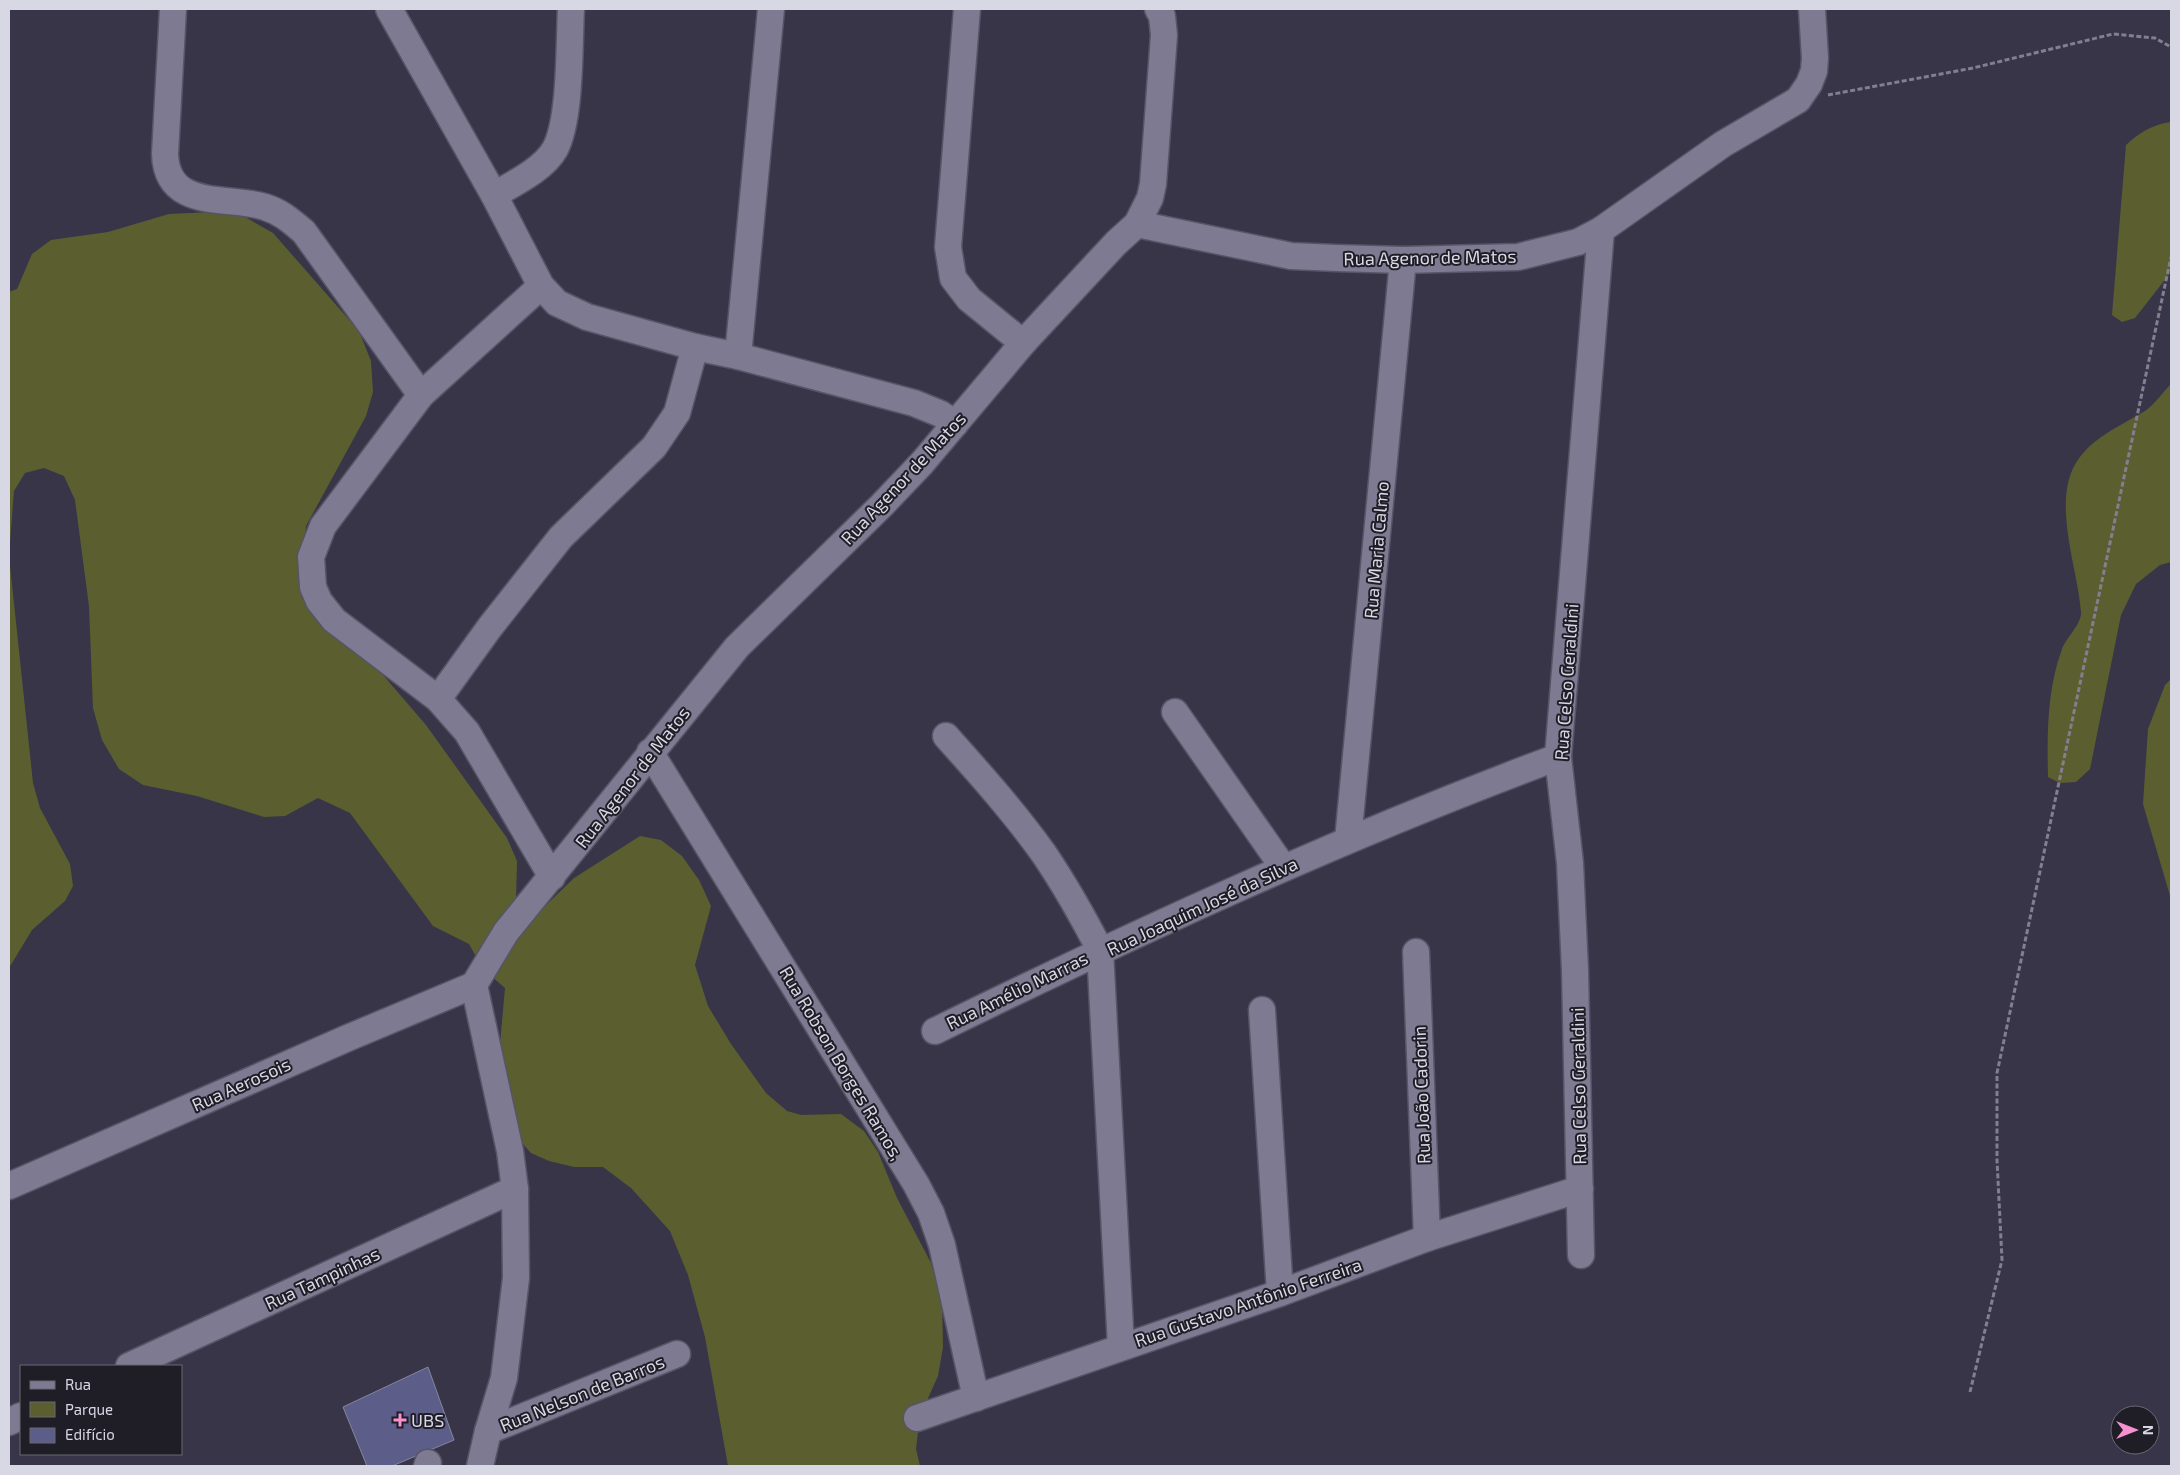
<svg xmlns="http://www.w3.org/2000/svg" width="2180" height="1475" font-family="'Exo 2',sans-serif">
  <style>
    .green { fill: #5b5f2f }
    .building { fill: #5c5d89; stroke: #84869d }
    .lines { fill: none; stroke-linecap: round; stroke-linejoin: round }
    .minor-casing { stroke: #565465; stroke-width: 29 }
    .path { stroke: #817f90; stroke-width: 3; stroke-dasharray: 5 2.5; stroke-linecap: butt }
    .minor { stroke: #7d7a91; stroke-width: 26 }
    .poi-dot { fill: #f790ce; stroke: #1f1e27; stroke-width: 2 }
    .labels { text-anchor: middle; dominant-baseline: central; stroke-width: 4; stroke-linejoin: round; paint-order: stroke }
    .street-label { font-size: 18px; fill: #d8d7e4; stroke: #1f1e27 }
    .poi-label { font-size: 18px; fill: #d8d7e4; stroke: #1f1e27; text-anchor: start }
  </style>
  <rect width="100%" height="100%" fill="#383549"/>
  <g class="green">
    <path d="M2171 122V272L2135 318 2122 322 2112 315 2126 145C2138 133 2154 124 2171 122Z"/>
    <path d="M212 212 245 217 273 233 359 331 371 361 373 392 366 416 306 526 301 580 335 634 383 675 426 725 507 838 517 861 516 901 530 913 543 908 574 878 640 836 661 840 682 856 699 880 711 906 695 965 708 1006 731 1044 766 1093 787 1111 801 1115 841 1114 864 1131 878 1152 897 1198 931 1263 942 1301 943 1347 938 1376 920 1416 916 1449 920 1466H728L705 1337 688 1275 670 1231 631 1188 603 1167H574L549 1161 531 1153 521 1142 497 1077 505 988 483 969 469 944 433 926 350 813 318 798 285 816 264 817 197 796 143 785 119 769 102 740 93 708 89 606 75 500 64 476 44 468 25 473 14 491 9 556 33 783 40 808 70 864 73 886 65 901 32 930 9 968V292L17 289 32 254 51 240 108 232 169 214Z"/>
    <path d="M2171 384V562L2160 565 2136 584 2121 615 2090 769 2076 782 2060 783 2048 777C2047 734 2047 690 2062 649 2066 638 2082 624 2081 612 2078 567 2049 496 2080 457 2097 435 2122 425 2145 411 2155 404 2163 392 2171 384Z"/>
    <path d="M2171 679V899L2143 804 2148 729 2165 685Z"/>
  </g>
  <path class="building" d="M428 1367 454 1440 392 1466H367L343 1407Z"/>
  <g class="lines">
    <defs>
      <g id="minor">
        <path d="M173 9 165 154C167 211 227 195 265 207 281 212 291 221 304 232L421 395"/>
        <path d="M389 9 494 195 541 286 557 303 587 317 695 347 738 356 914 403 941 414 955 424"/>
        <path d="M967 9 948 247 953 278 969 299 1023 343"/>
        <path d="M494 195C513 184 544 169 555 149 571 119 569 45 571 9"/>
        <path d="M1137 224 1291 256 1336 258 1403 260 1518 257 1578 242 1601 230 1723 144 1798 100 1809 84 1814 71 1815 58 1812 9"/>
        <path d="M541 286 421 395 323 526 311 557 313 587 319 601 334 620 438 699 467 732 552 877"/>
        <path d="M738 356 771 9"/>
        <path d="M438 699 490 627 561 537 654 447 677 413 695 347"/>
        <path d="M1175 712 1283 867"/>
        <path d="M946 736C980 774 1014 812 1044 854 1065 885 1083 917 1100 950L1121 1347"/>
        <path d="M650 752 916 1184 931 1213 942 1245 976 1398"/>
        <path d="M1348 840 1403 260"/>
        <path d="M1416 952 1427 1238"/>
        <path d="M1262 1010 1280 1293"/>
        <path d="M935 1031C1139 931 1345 836 1558 757"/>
        <path d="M9 1186 350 1037 474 985"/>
        <path d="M1581 1255 1575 970 1570 863 1558 757 1601 230"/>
        <path d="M129 1366 515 1189"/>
        <path d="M917 1418 1280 1293 1427 1238 1580 1189"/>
        <path d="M9 1422 21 1416"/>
        <path d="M488 1431 677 1354"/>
        <path d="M427 1466 428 1463"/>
        <path d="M480 1466 488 1431 504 1378 516 1278 515 1189 510 1151 474 985 506 932 737 647 882 505 922 463 1023 343 1116 243 1137 224 1150 198 1153 184 1164 35 1162 16 1158 9"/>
      </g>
    </defs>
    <use href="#minor" class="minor-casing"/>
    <g class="path">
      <path d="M1828 95 1973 68 2113 34 2155 38 2171 47"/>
      <path d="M1970 1392 2002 1260 1997 1160V1073L2171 257"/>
    </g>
    <use href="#minor" class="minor"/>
  </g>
  <path class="poi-dot" d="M397.5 1412.5h5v5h5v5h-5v5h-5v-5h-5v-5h5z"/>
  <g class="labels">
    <g class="street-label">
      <text transform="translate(1430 257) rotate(-1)">Rua Agenor de Matos</text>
      <text transform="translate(903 478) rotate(-47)">Rua Agenor de Matos</text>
      <text transform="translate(1376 550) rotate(-85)">Rua Maria Calmo</text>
      <text transform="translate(1566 682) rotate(-86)">Rua Celso Geraldini</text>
      <text transform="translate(632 777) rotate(-52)">Rua Agenor de Matos</text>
      <text transform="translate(1202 906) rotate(-25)">Rua Joaquim José da Silva</text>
      <text transform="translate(1017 990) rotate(-26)">Rua Amélio Marras</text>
      <text transform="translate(842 1063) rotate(59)">Rua Robson Borges Ramos,</text>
      <text transform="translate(241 1084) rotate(-24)">Rua Aerosois</text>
      <text transform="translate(1578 1086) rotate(-91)">Rua Celso Geraldini</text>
      <text transform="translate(1421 1095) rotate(-92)">Rua João Cadorin</text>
      <text transform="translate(322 1278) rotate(-25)">Rua Tampinhas</text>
      <text transform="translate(1248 1302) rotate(-19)">Rua Gustavo Antônio Ferreira</text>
      <text transform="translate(582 1393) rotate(-22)">Rua Nelson de Barros</text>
    </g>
    <g class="poi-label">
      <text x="411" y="1420">UBS</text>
    </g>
  </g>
  <rect width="2180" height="1475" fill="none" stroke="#d8d7e4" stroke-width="20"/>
  <rect x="20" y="1365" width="162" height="90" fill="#1f1e27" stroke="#696873"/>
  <rect x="30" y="1381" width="25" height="8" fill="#7d7a91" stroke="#696873"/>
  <text x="65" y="1390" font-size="15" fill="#d8d7e4">Rua</text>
  <rect x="30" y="1402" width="25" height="15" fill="#5b5f2f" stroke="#696873"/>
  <text x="65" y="1415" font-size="15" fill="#d8d7e4">Parque</text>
  <rect x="30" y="1428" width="25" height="15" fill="#5c5d89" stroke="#696873"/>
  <text x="65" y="1440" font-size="15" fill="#d8d7e4">Edifício</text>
  <g transform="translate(2135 1430) rotate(90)"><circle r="24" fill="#1f1e27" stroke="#696873"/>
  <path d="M0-4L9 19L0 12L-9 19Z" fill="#f790ce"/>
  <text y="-8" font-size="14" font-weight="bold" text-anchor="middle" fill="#d8d7e4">N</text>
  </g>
</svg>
